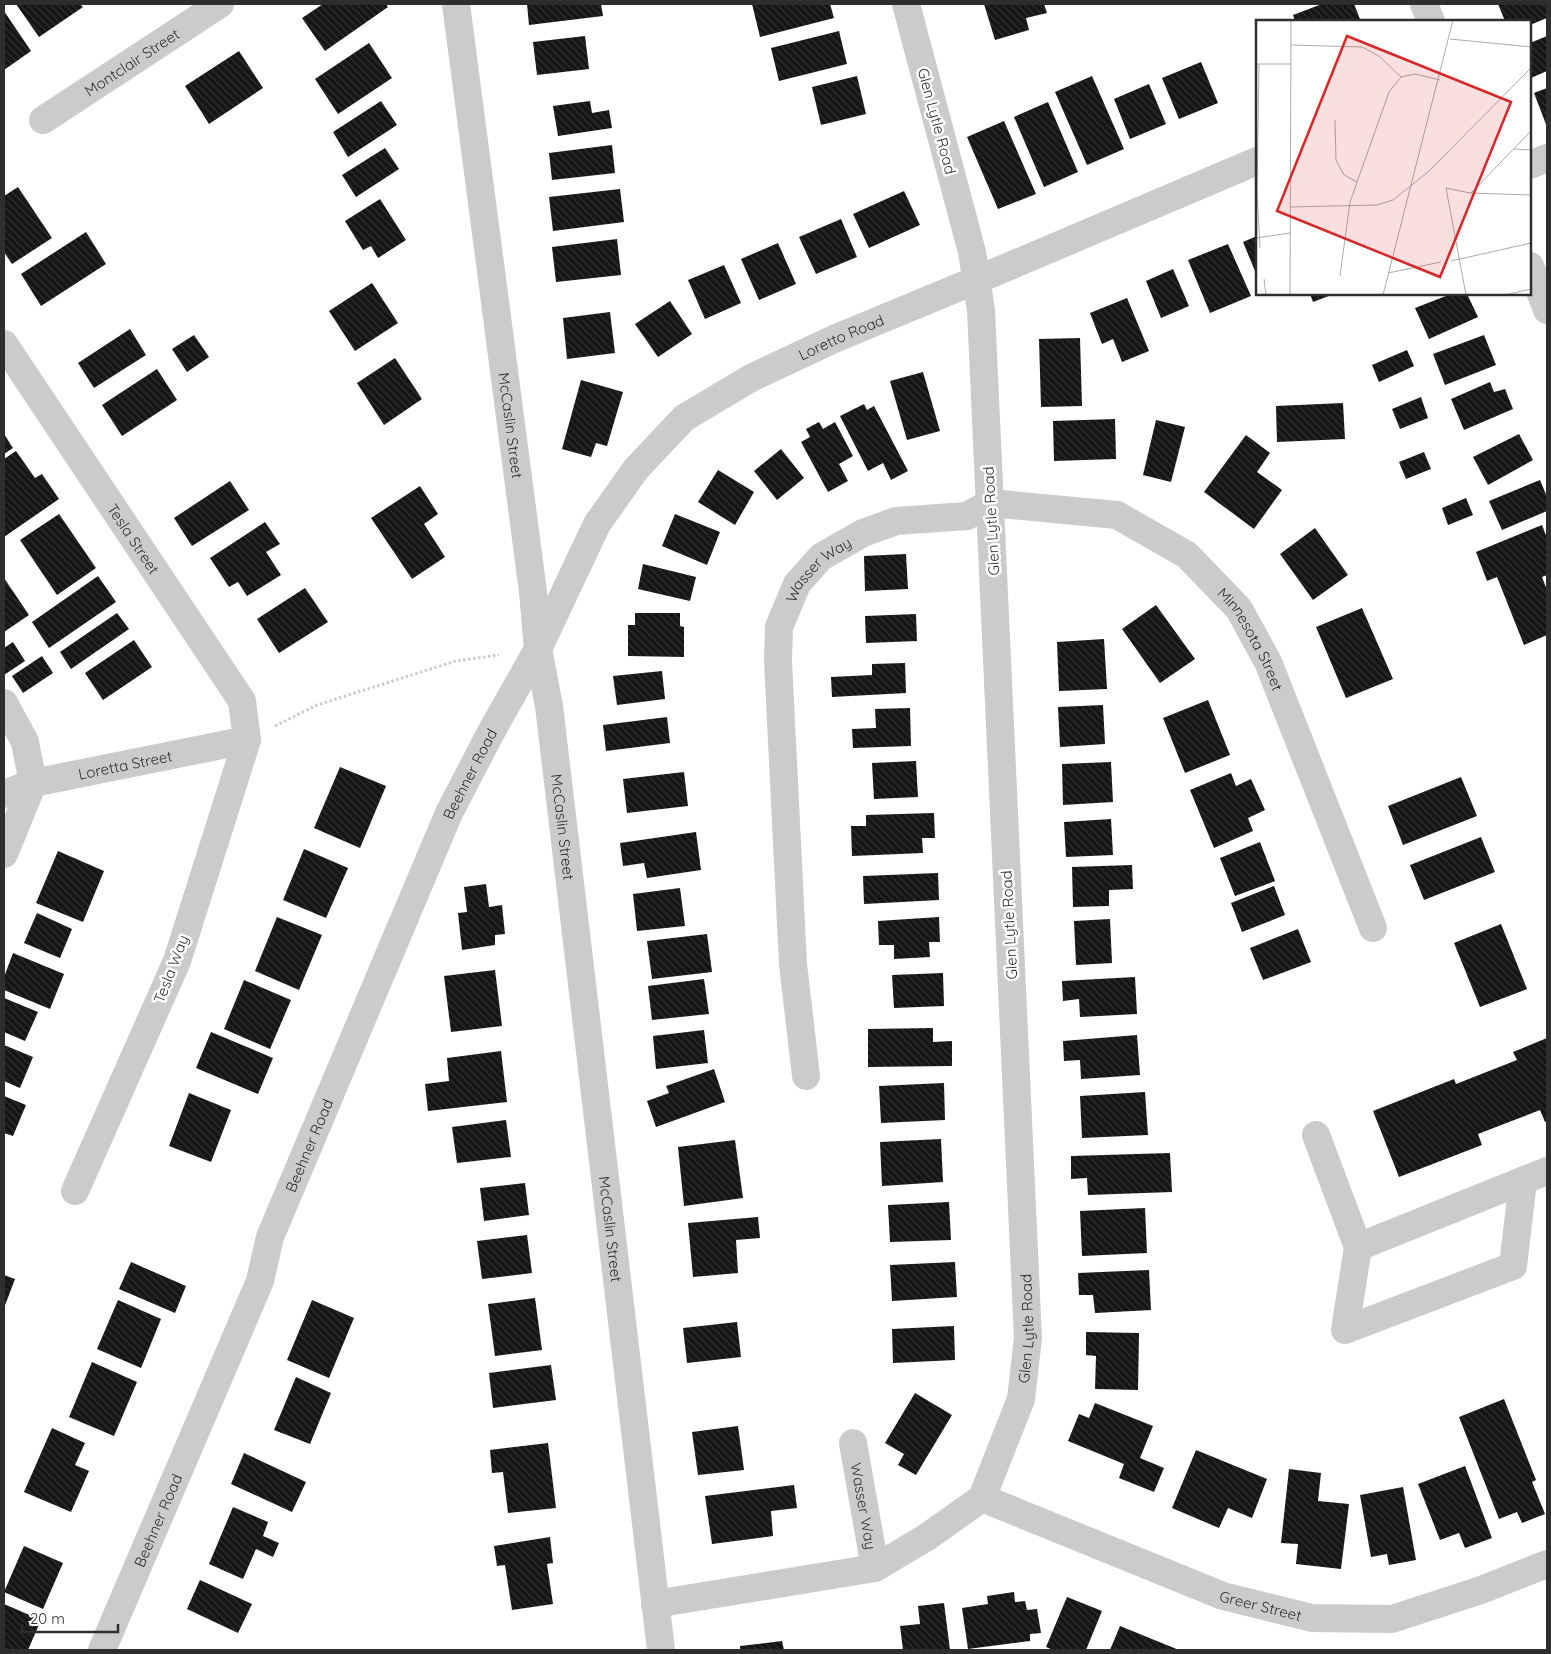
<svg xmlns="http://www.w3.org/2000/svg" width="1551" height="1654" font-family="Quicksand,sans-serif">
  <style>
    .building { fill: url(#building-back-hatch) }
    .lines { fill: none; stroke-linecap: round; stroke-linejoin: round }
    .path { stroke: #cbcbcb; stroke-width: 3; stroke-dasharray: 2.5 2.5; stroke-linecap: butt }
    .minor { stroke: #cbcbcb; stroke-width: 28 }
    .labels { text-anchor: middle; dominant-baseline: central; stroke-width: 5; stroke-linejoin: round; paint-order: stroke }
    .street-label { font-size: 15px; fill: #2e2e2e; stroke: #fff }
    .inset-road { fill: none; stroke: #ababab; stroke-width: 1 }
    .view { fill: #d62828; fill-opacity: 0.15; stroke: #d62828; stroke-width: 2.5 }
    .inset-edge { fill: none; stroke: #2e2e2e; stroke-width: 2.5 }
  </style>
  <defs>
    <pattern id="building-back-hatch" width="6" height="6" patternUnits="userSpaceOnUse" patternTransform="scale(1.25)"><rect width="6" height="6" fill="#151515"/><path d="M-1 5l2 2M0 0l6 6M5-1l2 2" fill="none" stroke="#2f2f2f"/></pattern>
  </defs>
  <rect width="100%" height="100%" fill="#fff"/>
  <g class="building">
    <path d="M16 4H80L83 7 39 37Z"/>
    <path d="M323 4H386L388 7 325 51 302 18Z"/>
    <path d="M527 4H601L603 16 529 25Z"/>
    <path d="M752 4H830L834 18 760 37Z"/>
    <path d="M984 4H1044L1047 13 1026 18 1029 30 995 40Z"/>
    <path d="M1322 4H1354L1360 19 1353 21H1295L1293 15Z"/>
    <path d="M1498 4H1547V18L1530 25V21H1505Z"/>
    <path d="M4 11 31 51 4 70Z"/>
    <path d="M839 31 847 64 779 81 771 48Z"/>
    <path d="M585 36 589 69 537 75 533 42Z"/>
    <path d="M1547 36V71L1531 78 1530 43Z"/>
    <path d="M369 43 392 78 338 114 315 79Z"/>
    <path d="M239 51 263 88 209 124 185 86Z"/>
    <path d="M1201 62 1218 103 1179 119 1162 78Z"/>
    <path d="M857 76 866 114 821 125 812 87Z"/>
    <path d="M1092 76 1124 149 1087 165 1055 92Z"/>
    <path d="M1149 84 1166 124 1130 139 1114 99Z"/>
    <path d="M1547 88V127L1534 93Z"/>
    <path d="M381 101 397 125 348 157 333 132Z"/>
    <path d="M590 101 592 113 609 110 612 128 558 136 553 106Z"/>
    <path d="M1048 102 1078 172 1044 187 1014 117Z"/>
    <path d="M1004 121 1036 194 998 209 967 137Z"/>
    <path d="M612 145 615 173 552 180 549 153Z"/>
    <path d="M385 148 399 169 356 197 342 175Z"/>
    <path d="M18 187 52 238 12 264 4 252V196Z"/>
    <path d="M620 189 624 222 553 231 549 197Z"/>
    <path d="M904 191 920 225 869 248 853 214Z"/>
    <path d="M380 199 406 240 378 258 371 246 363 250 345 221Z"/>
    <path d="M841 219 857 257 816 274 799 237Z"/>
    <path d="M86 232 106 264 41 306 21 274Z"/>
    <path d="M1257 236V271H1255L1243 242Z"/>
    <path d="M617 239 621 275 556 282 552 247Z"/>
    <path d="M778 243 796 284 759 300 741 259Z"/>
    <path d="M1228 244 1251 296 1210 313 1188 260Z"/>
    <path d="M724 265 741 303 705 319 688 280Z"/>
    <path d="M1173 269 1189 306 1161 318 1146 281Z"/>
    <path d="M372 283 398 323 355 351 329 311Z"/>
    <path d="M1310 294H1334L1313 302Z"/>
    <path d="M1451 294H1467L1478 317 1429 339 1415 308Z"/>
    <path d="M1127 298 1149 351 1122 362 1113 339 1102 344 1090 313Z"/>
    <path d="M670 301 692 334 658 357 635 324Z"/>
    <path d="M610 312 615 353 567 359 563 318Z"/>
    <path d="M130 329 146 355 94 388 78 363Z"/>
    <path d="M194 335 209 357 187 372 172 349Z"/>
    <path d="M1484 335 1496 365 1445 385 1433 354Z"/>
    <path d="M1080 338 1082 406 1041 407 1039 339Z"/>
    <path d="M1407 350 1414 366 1379 382 1372 365Z"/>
    <path d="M395 358 422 399 384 425 357 383Z"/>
    <path d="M157 369 177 400 122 436 102 405Z"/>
    <path d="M923 372 940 431 907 440 890 381Z"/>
    <path d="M581 380 623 392 607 446 596 443 591 457 562 449Z"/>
    <path d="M1490 382 1494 392 1505 389 1513 409 1464 430 1451 399Z"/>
    <path d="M1421 397 1428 418 1400 429 1392 409Z"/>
    <path d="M1343 403 1345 439 1277 442 1276 406Z"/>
    <path d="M864 404 867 410 874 406 908 471 891 480 883 463 868 471 840 416Z"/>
    <path d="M1115 419 1116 459 1054 461 1053 421Z"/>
    <path d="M1156 420 1185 427 1171 482 1143 475Z"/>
    <path d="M819 422 823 429 835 422 853 456 839 464 848 481 828 492 801 442 810 437 806 429Z"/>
    <path d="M4 434 13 448 4 454Z"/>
    <path d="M1519 434 1533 460 1488 485 1473 457Z"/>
    <path d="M1246 435 1270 453 1257 472 1282 490 1254 529 1204 492Z"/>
    <path d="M781 449 804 478 777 500 754 471Z"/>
    <path d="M16 451 35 478 42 474 59 499 4 537V459Z"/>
    <path d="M1424 452 1431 469 1406 479 1399 462Z"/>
    <path d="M718 470 754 492 735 525 698 502Z"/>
    <path d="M1540 480 1547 497V511L1502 530 1489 501Z"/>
    <path d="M230 481 249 510 192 546 174 518Z"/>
    <path d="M420 486 438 514 424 524 445 557 412 579 371 518Z"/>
    <path d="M1466 498 1473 515 1448 525 1442 508Z"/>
    <path d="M59 514 96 568 57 595 20 540Z"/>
    <path d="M675 514 720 532 707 565 662 546Z"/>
    <path d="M265 522 280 544 266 552 281 575 247 596 238 582 229 587 210 558Z"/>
    <path d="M1542 525 1547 538V575L1542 577 1547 590V635L1524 645 1497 577 1487 581 1476 552Z"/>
    <path d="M1315 528 1348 575 1313 600 1280 554Z"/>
    <path d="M906 554 908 589 865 591 864 556Z"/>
    <path d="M643 564 696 577 690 601 638 589Z"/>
    <path d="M98 576 116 602 49 648 32 622Z"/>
    <path d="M4 578 29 615 4 632Z"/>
    <path d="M305 588 328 622 279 653 257 619Z"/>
    <path d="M1156 605 1195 659 1160 683 1122 629Z"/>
    <path d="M1362 608 1393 679 1346 698 1316 627Z"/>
    <path d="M117 613 129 629 71 669 60 652Z"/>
    <path d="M635 613H680V626L684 627V657L628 656V625H635Z"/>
    <path d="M916 614 917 641 866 643 865 616Z"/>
    <path d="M1104 639 1107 689 1059 691 1057 642Z"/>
    <path d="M134 640 152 667 103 700 85 673Z"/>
    <path d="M13 642 25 661 4 675V648Z"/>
    <path d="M42 656 53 673 23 693 12 676Z"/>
    <path d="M905 663 906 693 832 697 831 677 872 675V664Z"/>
    <path d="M662 671 665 699 617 705 613 676Z"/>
    <path d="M1208 700 1230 755 1185 773 1163 718Z"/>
    <path d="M1103 705 1105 744 1060 747 1058 707Z"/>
    <path d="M910 708 911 746 853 748 852 729 876 728 875 709Z"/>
    <path d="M667 717 670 743 606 751 603 725Z"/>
    <path d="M916 761 918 797 874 799 872 763Z"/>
    <path d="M1111 762 1113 802 1063 805 1062 764Z"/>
    <path d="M340 767 386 786 360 848 314 828Z"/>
    <path d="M684 772 688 806 627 813 623 779Z"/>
    <path d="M1231 773 1236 786 1251 779 1265 810 1248 818 1253 831 1214 848 1190 790Z"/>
    <path d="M1461 777 1477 816 1403 845 1388 806Z"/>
    <path d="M934 813 935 838H922L923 853 852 856 851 826H866V815Z"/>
    <path d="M1111 819 1113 855 1066 857 1064 822Z"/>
    <path d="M696 832 701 870 647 878 644 863 623 866 620 843Z"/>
    <path d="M1481 837 1495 872 1424 900 1410 865Z"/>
    <path d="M1260 842 1275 881 1235 896 1220 858Z"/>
    <path d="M304 849 348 868 326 918 283 900Z"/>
    <path d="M58 851 104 871 83 922 36 903Z"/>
    <path d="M1132 865 1133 889 1109 890V906L1073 907 1072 867Z"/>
    <path d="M938 873 939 900 864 904 863 876Z"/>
    <path d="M486 884 489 907 502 905 505 934 495 935V945L462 950 458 913 467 912 464 887Z"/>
    <path d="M1274 886 1285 915 1242 932 1231 903Z"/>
    <path d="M680 888 685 926 637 931 633 894Z"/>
    <path d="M37 913 72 929 60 958 24 943Z"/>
    <path d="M277 917 322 935 299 990 255 971Z"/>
    <path d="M939 917 940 942H929L930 957 894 959V945H879L878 921Z"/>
    <path d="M1110 919 1112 963 1076 965 1074 921Z"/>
    <path d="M1501 924 1527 989 1480 1007 1454 943Z"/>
    <path d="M1298 929 1311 962 1263 980 1250 948Z"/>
    <path d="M707 934 712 972 652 979 647 941Z"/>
    <path d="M13 953 64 974 50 1009 4 990V977Z"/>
    <path d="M495 970 502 1026 451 1032 444 976Z"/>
    <path d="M943 973 944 1006 894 1008 892 975Z"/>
    <path d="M1135 977 1137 1014 1080 1017 1079 999 1063 1001 1062 981Z"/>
    <path d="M704 979 709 1014 652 1020 648 986Z"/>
    <path d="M244 980 291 1000 270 1049 224 1029Z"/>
    <path d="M4 998 38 1012 25 1041 4 1032Z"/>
    <path d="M933 1028V1042L952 1041V1066L868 1067V1029Z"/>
    <path d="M704 1030 708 1063 656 1069 653 1036Z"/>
    <path d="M211 1032 273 1058 258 1094 196 1068Z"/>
    <path d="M1137 1035 1140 1075 1081 1079 1080 1060 1064 1061 1063 1041Z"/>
    <path d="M1547 1038V1121L1545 1122 1540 1110 1478 1134 1482 1145 1399 1177 1373 1111 1454 1079 1456 1084 1517 1060 1513 1052Z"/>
    <path d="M4 1045 33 1057 20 1088 4 1081Z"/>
    <path d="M501 1051 507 1102 428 1111 425 1084 449 1081 447 1058Z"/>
    <path d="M714 1069 725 1102 656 1127 647 1101 669 1093 666 1086Z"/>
    <path d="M944 1083 945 1120 881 1123 879 1086Z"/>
    <path d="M1145 1092 1148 1135 1082 1138 1080 1096Z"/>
    <path d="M189 1093 231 1110 211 1162 169 1146Z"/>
    <path d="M4 1096 26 1105 13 1136 4 1133Z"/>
    <path d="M506 1120 511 1157 457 1163 452 1127Z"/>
    <path d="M941 1139 943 1182 882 1186 880 1142Z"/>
    <path d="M735 1140 743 1198 684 1206 678 1147Z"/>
    <path d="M1170 1153 1172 1192 1088 1195 1087 1178 1071 1179V1156Z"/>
    <path d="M525 1183 529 1215 484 1221 480 1188Z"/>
    <path d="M949 1202 951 1240 890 1242 888 1205Z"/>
    <path d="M1145 1208 1147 1253 1082 1256 1080 1211Z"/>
    <path d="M758 1217 760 1238 736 1240 738 1273 693 1277 688 1223Z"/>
    <path d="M527 1235 532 1273 482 1279 477 1241Z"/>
    <path d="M131 1262 186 1286 175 1313 119 1289Z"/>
    <path d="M955 1262 957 1297 892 1301 890 1265Z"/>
    <path d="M1149 1270 1151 1310 1095 1313 1093 1295H1079L1078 1273Z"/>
    <path d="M4 1275 15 1279 4 1308Z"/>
    <path d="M535 1298 542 1350 495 1356 488 1304Z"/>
    <path d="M118 1300 161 1319 141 1368 97 1349Z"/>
    <path d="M312 1300 354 1318 329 1378 287 1360Z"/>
    <path d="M737 1322 741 1357 687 1363 683 1328Z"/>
    <path d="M954 1326 955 1360 893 1363 892 1329Z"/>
    <path d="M1086 1332 1139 1333 1138 1390 1095 1389 1096 1356 1086 1355Z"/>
    <path d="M92 1362 137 1382 114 1436 69 1417Z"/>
    <path d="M551 1365 556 1400 493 1408 489 1373Z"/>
    <path d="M296 1377 331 1393 310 1444 274 1430Z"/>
    <path d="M915 1393 952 1415 916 1475 898 1465 904 1454 885 1443Z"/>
    <path d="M1504 1399 1536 1480 1532 1482 1545 1514 1522 1523 1517 1512 1499 1519 1459 1417Z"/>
    <path d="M1095 1403 1153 1426 1140 1458 1164 1468 1154 1492 1119 1478 1124 1464 1068 1441 1079 1414 1089 1418Z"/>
    <path d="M738 1426 744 1470 698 1475 692 1432Z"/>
    <path d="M52 1428 85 1443 75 1465 89 1471 71 1512 24 1492Z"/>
    <path d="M548 1443 556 1508 508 1513 503 1472 492 1473 490 1450Z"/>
    <path d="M1196 1450 1267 1479 1252 1518 1228 1508 1219 1528 1172 1508Z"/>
    <path d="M244 1453 306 1482 292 1512 231 1484Z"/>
    <path d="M1465 1466 1492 1538 1465 1548 1459 1533 1440 1540 1418 1484Z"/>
    <path d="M1289 1469 1321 1473 1318 1501 1349 1504 1341 1569 1296 1564 1298 1544 1281 1543Z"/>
    <path d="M794 1485 797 1508 771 1511 773 1536 712 1544 705 1496Z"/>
    <path d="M1403 1487 1416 1560 1389 1565 1387 1554 1371 1557 1360 1495Z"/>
    <path d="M233 1507 268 1522 263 1536 279 1543 273 1557 256 1549 243 1579 209 1564Z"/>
    <path d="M550 1537 553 1563 547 1564 553 1604 512 1610 505 1565 497 1566 494 1546Z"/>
    <path d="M24 1546 63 1563 43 1609 4 1592Z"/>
    <path d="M200 1580 252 1604 238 1633 187 1609Z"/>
    <path d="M1014 1592 1015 1602 1025 1601 1027 1610 1037 1609 1041 1633 1030 1634V1641L968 1649 962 1608 988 1604 987 1596Z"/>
    <path d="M1067 1597 1102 1611 1086 1650H1053L1046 1647Z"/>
    <path d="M944 1603 950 1650H903L900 1626 920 1624 918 1606Z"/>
    <path d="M4 1604 41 1620 28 1650H4Z"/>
    <path d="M1120 1626 1179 1650H1110Z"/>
    <path d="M782 1641 784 1650H740V1646Z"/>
  </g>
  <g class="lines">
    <path class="path" d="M275 726 317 705 456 661 499 655"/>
    <g class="minor">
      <path id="s1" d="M456 4 533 592 538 649 549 706 661 1650"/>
      <path d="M1424 4 1431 21"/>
      <path id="s2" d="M43 120 220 4"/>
      <path d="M1530 165 1547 158"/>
      <path d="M1530 266 1547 310"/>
      <path id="s3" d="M4 344 242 701 247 740 177 961 75 1191"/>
      <path d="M4 703 25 742 33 783 4 854"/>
      <path id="s4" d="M4 794 33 783 247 740"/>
      <path id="s5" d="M806 1076 793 964 778 661 779 627 797 584 821 557 863 533 896 521 967 516 990 503 1117 515 1187 555 1239 609 1268 662 1373 928"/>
      <path d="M1316 1135 1358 1247"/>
      <path d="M1523 1181 1513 1266 1345 1330 1358 1247C1421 1222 1484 1196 1547 1171"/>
      <path id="s6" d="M853 1443 875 1568"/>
      <path id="s7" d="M982 1498 1223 1596 1312 1618 1392 1619 1481 1590 1547 1564"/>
      <path id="s8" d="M655 1604 875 1568 927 1537 982 1498 1021 1399 1028 1338 981 310 972 252 906 4"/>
      <path id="s9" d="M102 1650 260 1281 270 1237 449 813 490 734 538 649 597 524 636 469 684 418 751 378 834 339 998 271 1257 161"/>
    </g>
  </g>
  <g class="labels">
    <g class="street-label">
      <text stroke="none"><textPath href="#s2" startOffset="106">Montclair Street</textPath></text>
      <text transform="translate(937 121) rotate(75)">Glen Lytle Road</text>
      <text stroke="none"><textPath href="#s9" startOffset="1546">Loretto Road</textPath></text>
      <text stroke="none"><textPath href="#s1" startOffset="425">McCaslin Street</textPath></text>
      <text transform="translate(991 521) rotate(-93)">Glen Lytle Road</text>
      <text stroke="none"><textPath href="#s3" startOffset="234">Tesla Street</textPath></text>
      <text stroke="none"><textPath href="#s5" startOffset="522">Wasser Way</textPath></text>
      <text stroke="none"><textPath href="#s5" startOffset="1029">Minnesota Street</textPath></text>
      <text stroke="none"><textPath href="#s4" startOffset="125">Loretta Street</textPath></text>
      <text stroke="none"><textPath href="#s9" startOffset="951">Beehner Road</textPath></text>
      <text stroke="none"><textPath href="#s1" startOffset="830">McCaslin Street</textPath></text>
      <text transform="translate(1009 925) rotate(-93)">Glen Lytle Road</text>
      <text transform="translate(171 969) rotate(-69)">Tesla Way</text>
      <text stroke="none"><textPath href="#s9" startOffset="546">Beehner Road</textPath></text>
      <text stroke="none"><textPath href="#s1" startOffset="1235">McCaslin Street</textPath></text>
      <text stroke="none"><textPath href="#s8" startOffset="528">Glen Lytle Road</textPath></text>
      <text stroke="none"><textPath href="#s6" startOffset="64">Wasser Way</textPath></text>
      <text stroke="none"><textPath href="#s9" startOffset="141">Beehner Road</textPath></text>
      <text stroke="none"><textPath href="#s7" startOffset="299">Greer Street</textPath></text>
    </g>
  </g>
  <g transform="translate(1256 20)">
    <rect width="275" height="275" fill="#fff"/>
    <path class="inset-road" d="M194 19 275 27M35 25 106 27 123 36 145 57M1 44H35M3 44 1 173 4 228M79 100 80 140 88 155 101 162M258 129 275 130M215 173 275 111M34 187 121 185 137 180 172 152 275 48M0 218 34 213M195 241 275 223M132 253 185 242M84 256 94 182 133 72 145 57 159 54 184 60M8 259 10 275M34 275 35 0M127 275 197 0M210 275 190 168 214 173 275 175M249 275 275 269"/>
    <path class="view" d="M91 16 255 82 184 257 21 191Z"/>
    <rect width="275" height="275" class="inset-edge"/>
  </g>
  <rect width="1551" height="1654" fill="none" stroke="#2e2e2e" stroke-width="10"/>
  <path d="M22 1624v8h96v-8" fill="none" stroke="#2e2e2e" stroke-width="2.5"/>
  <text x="30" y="1624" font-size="15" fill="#2e2e2e" stroke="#ffffff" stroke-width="4" paint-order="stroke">20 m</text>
</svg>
